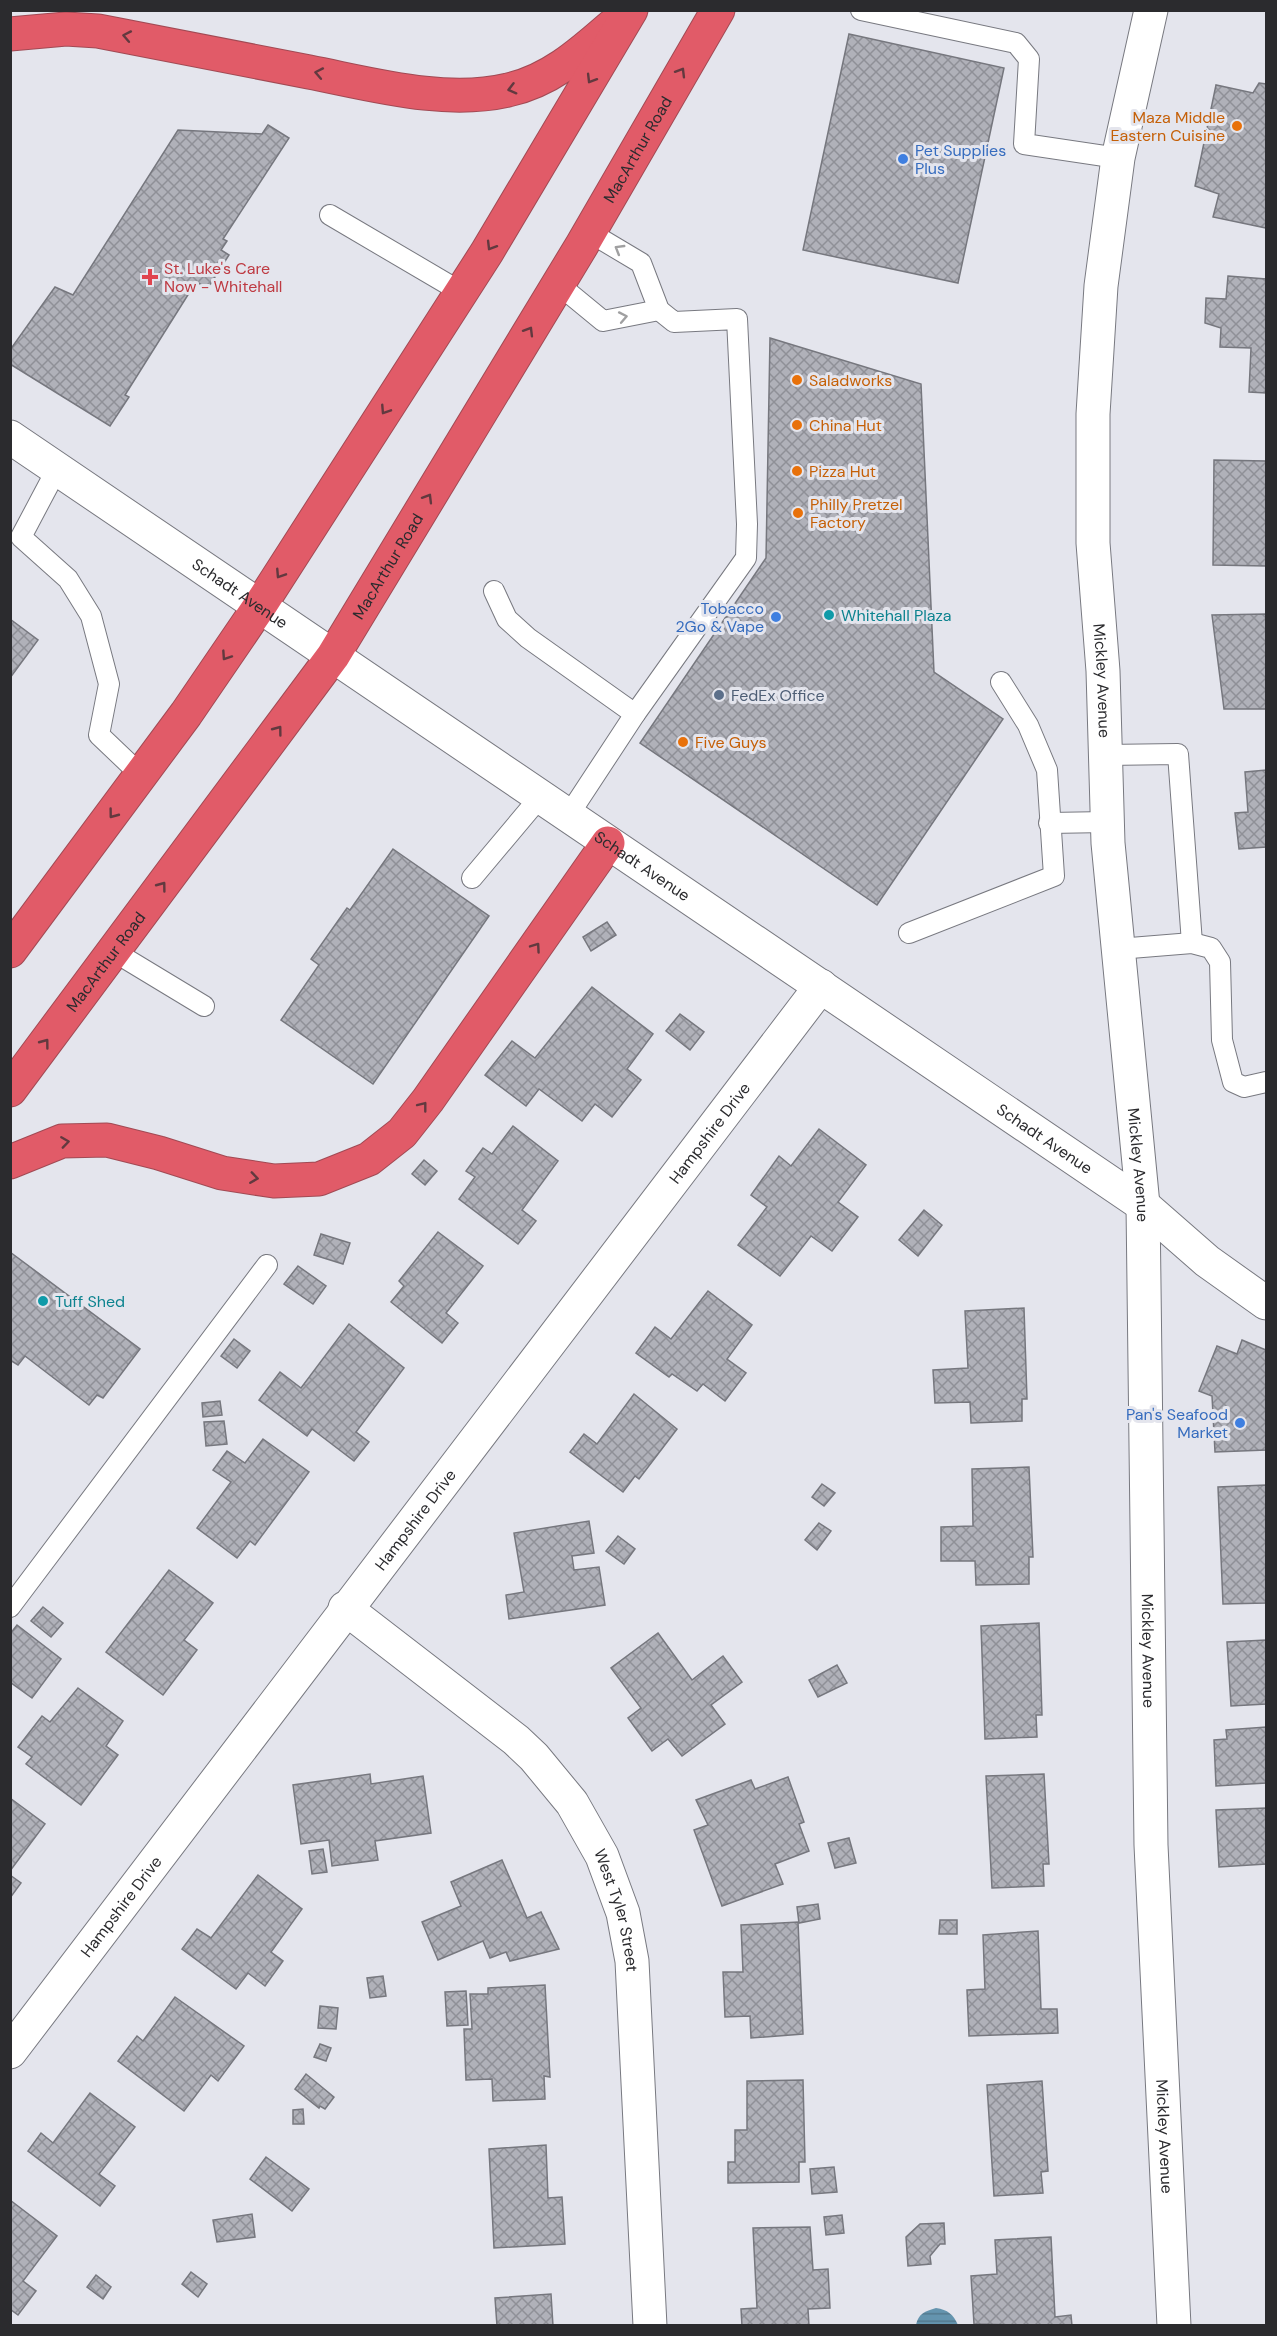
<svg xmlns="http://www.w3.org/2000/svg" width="1277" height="2336" font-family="'DM Sans',sans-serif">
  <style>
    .water { fill: url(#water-rules) }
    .building { fill: url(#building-cross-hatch); stroke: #76777e; stroke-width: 1.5 }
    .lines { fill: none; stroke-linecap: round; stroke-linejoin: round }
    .lane-casing { stroke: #787980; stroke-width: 22 }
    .street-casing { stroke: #787980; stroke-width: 35 }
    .secondary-casing { stroke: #787980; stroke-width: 35 }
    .highway-casing { stroke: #a14a54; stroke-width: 35 }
    .lane { stroke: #fff; stroke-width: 20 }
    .street { stroke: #fff; stroke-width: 33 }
    .secondary { stroke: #fff; stroke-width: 33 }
    .highway { stroke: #e15b68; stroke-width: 33 }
    .oneway { stroke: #62393f }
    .oneway2 { stroke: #a0a0a1 }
    .food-dot { fill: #e8710a; stroke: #e4e5ed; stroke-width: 2 }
    .shop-dot { fill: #3f7fe0; stroke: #e4e5ed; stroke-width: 2 }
    .health-dot { fill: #e0444e; stroke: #e4e5ed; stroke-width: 2 }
    .culture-dot { fill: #0f9aa8; stroke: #e4e5ed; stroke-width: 2 }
    .service-dot { fill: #5c6f8a; stroke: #e4e5ed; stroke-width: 2 }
    .labels { text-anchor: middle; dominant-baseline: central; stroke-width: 6; stroke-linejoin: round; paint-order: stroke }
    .food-label { font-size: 16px; fill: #c56008; stroke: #e4e5ed; text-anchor: start }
    .street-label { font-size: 16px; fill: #2b2b2e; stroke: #e4e5ed }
    .shop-label { font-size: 16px; fill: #366cbe; stroke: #e4e5ed; text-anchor: end }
    .health-label { font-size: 16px; fill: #be3a42; stroke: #e4e5ed; text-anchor: start }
    .culture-label { font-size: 16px; fill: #0d838f; stroke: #e4e5ed; text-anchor: start }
    .service-label { font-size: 16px; fill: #4e5e75; stroke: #e4e5ed; text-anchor: start }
  </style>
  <defs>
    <pattern id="water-rules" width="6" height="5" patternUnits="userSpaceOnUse" patternTransform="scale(1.5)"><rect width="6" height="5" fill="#6494ae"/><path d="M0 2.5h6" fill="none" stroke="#53798e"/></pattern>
    <pattern id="building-cross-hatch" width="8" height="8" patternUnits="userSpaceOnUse" patternTransform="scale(1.5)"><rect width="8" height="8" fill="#b0b1b9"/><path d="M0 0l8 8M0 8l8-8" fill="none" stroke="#8f9097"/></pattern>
  </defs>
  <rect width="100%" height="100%" fill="#e4e5ed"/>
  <path class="water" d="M936 2308C948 2310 953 2314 958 2325H916C918 2314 925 2311 936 2308Z"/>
  <g class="building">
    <path d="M849 34 1004 68 958 283 803 250Z"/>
    <path d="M1259 83 1266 84V228L1213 217 1219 194 1195 186 1216 85 1253 93Z"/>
    <path d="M268 125 289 138 223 239 227 241 221 250 229 255 208 288 196 282 125 395 129 397 110 426 10 364V350L55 287 73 295 178 130 262 134Z"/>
    <path d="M1228 276 1266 279V393L1249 392 1251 348 1220 347 1221 328 1205 323 1206 298 1226 299Z"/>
    <path d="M770 338 921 384 934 672 1003 719 877 905 640 743 766 558Z"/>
    <path d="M1214 460 1266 461V566L1213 565Z"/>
    <path d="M1266 614V709H1224L1212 615Z"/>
    <path d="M10 619 38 640 10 678Z"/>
    <path d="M1266 770V847L1239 849 1235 813 1248 812 1245 772Z"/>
    <path d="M393 849 489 916 373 1084 281 1020 319 965 311 959 347 908 350 910Z"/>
    <path d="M607 922 616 935 591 951 583 937Z"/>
    <path d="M592 987 653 1034 627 1069 641 1080 612 1117 595 1104 582 1121 539 1089 526 1106 485 1075 512 1041 535 1058Z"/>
    <path d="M680 1014 704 1032 690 1050 666 1031Z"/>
    <path d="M513 1126 558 1161 522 1210 536 1221 518 1244 459 1199 475 1177 466 1171 483 1148 492 1154Z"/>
    <path d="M819 1129 866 1165 838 1202 858 1217 832 1251 811 1236 780 1276 738 1245 767 1207 751 1195 779 1156 791 1166Z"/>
    <path d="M424 1160 437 1171 425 1185 412 1174Z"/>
    <path d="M924 1210 942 1225 918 1256 899 1240Z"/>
    <path d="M438 1232 483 1266 446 1313 458 1323 442 1343 391 1302 404 1286 399 1281Z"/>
    <path d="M321 1234 350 1243 343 1264 314 1255Z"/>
    <path d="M10 1252 140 1349 103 1398 97 1395 89 1405 25 1356 18 1365 10 1360Z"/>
    <path d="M298 1266 326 1286 313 1304 284 1284Z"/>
    <path d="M708 1291 752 1325 727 1359 746 1373 725 1401 703 1384 697 1391 672 1374 669 1377 636 1353 655 1327 671 1339Z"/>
    <path d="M1024 1308 1027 1399H1022V1421L971 1423 970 1402 935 1403 933 1370 968 1368 965 1311Z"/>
    <path d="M349 1324 404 1368 356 1432 369 1442 354 1461 312 1429 307 1436 259 1400 280 1372 301 1388Z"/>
    <path d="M234 1339 250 1351 237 1368 221 1356Z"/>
    <path d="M1242 1340 1266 1350V1450L1215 1452 1212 1396 1199 1391 1217 1346 1237 1354Z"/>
    <path d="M634 1394 677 1429 639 1479 635 1476 623 1492 570 1452 584 1434 597 1444Z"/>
    <path d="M220 1401 222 1415 203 1417 202 1403Z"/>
    <path d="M224 1421 227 1444 206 1446 204 1422Z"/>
    <path d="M263 1439 309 1472 255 1545 250 1541 237 1558 197 1528 231 1482 213 1470 227 1451 245 1463Z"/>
    <path d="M1029 1467 1033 1557H1029V1584L976 1585 975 1561H941V1527L973 1526 972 1469Z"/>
    <path d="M822 1484 835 1493 824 1506 812 1497Z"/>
    <path d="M1266 1485V1603L1223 1604 1218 1487Z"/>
    <path d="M589 1521 594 1553 572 1556 574 1570 599 1567 605 1605 509 1619 506 1595 524 1592 514 1533Z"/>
    <path d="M819 1523 831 1531 817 1550 805 1540Z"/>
    <path d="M618 1536 635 1549 624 1564 606 1551Z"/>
    <path d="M169 1570 213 1603 184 1640 197 1650 163 1695 106 1652Z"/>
    <path d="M43 1607 63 1623 51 1637 31 1621Z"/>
    <path d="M1039 1623 1042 1715H1036L1037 1737 985 1739 981 1626Z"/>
    <path d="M17 1625 61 1659 32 1698 10 1682V1634Z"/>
    <path d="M658 1633 692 1680 723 1656 742 1682 711 1705 725 1724 682 1756 668 1739 652 1751 628 1718 641 1708 611 1668Z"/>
    <path d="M1266 1640V1704L1231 1706 1227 1642Z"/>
    <path d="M837 1665 847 1683 818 1697 809 1680Z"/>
    <path d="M78 1688 123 1721 106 1746 118 1755 81 1805 26 1764 32 1757 18 1747 42 1716 50 1722Z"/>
    <path d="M1266 1727V1783L1216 1786 1214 1740 1227 1739 1226 1730Z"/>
    <path d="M370 1774 371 1784 423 1776 431 1833 375 1841 378 1860 332 1866 329 1840 301 1844 293 1785Z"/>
    <path d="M1044 1774 1049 1864H1043L1044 1886 992 1888 986 1776Z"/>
    <path d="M788 1777 804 1822 799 1824 809 1851 775 1864 783 1884 722 1906 694 1830 708 1825 696 1800 751 1780 755 1789Z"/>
    <path d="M10 1798 45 1824 10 1871Z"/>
    <path d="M1266 1808V1864L1219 1867 1216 1810Z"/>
    <path d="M849 1838 856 1863 835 1868 828 1843Z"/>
    <path d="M323 1849 327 1872 312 1874 309 1851Z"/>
    <path d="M502 1860 527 1918 541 1912 559 1949 510 1961 506 1952 490 1958 483 1941 438 1960 422 1922 461 1906 451 1882Z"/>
    <path d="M10 1875 21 1883 10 1898Z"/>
    <path d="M258 1875 302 1909 271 1952 283 1961 265 1986 248 1973 236 1989 182 1949 197 1929 211 1938Z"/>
    <path d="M818 1904 820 1919 799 1923 797 1907Z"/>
    <path d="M940 1920H957V1934H939Z"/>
    <path d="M798 1922 803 2034 751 2038 750 2016 725 2017 723 1972H743L741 1925Z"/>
    <path d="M1038 1931 1041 2009H1057L1058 2033 969 2036 967 1990 985 1989 983 1935Z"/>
    <path d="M383 1976 386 1996 370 1998 367 1978Z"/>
    <path d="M545 1985 550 2077 544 2076 545 2099 493 2101 492 2079 466 2080 464 2029H472L470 1994H488V1988Z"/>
    <path d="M466 1991 468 2025 447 2026 445 1992Z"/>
    <path d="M175 1997 244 2046 218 2081 211 2075 184 2111 118 2061 137 2036 143 2041Z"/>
    <path d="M320 2006 338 2008 336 2029 318 2028Z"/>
    <path d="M320 2044 331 2048 326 2061 314 2057Z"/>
    <path d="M306 2074 334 2097 325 2109 320 2106 319 2108 295 2089Z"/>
    <path d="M803 2080 805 2162H799V2182L728 2183V2162H735V2130H747V2081Z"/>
    <path d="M1042 2081 1048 2171 1041 2172 1043 2193 994 2196 987 2085Z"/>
    <path d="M90 2093 135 2127 99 2174 115 2186 100 2206 28 2151 41 2133 53 2143Z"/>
    <path d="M303 2109 304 2124H293V2110Z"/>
    <path d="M546 2145 548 2198 562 2197 565 2244 494 2248 489 2149Z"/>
    <path d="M266 2157 309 2189 292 2211 250 2179Z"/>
    <path d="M834 2167 837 2192 812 2194 810 2169Z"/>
    <path d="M10 2200 57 2236 23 2281 36 2291 18 2315 10 2309Z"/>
    <path d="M252 2214 255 2237 217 2242 213 2220Z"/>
    <path d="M842 2215 844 2233 826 2235 824 2217Z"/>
    <path d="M944 2223 945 2244H940L930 2256 931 2264 908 2266 906 2237 920 2224Z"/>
    <path d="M810 2227 813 2270 828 2269 830 2308 808 2309 809 2326H742L741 2309 757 2308 753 2228Z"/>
    <path d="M1051 2237 1055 2317 1071 2315 1072 2326 974 2324 971 2276 997 2274 995 2240Z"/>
    <path d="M191 2272 207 2284 198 2297 182 2284Z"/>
    <path d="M96 2275 111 2287 103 2299 87 2287Z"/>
    <path d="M551 2294 553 2326H497L495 2298Z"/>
  </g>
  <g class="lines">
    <defs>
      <g id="lane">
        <path d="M861 10 1016 43 1029 59 1024 144 1118 158"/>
        <path d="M330 215 461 292"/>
        <path d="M558 284 603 321 659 310"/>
        <path d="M57 469 21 537 68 579 91 616 109 684 99 735 142 776"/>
        <path d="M494 591 507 619 528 638 635 714"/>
        <path d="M1105 755 1178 754 1192 943"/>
        <path d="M568 816 635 714 746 558 747 524 737 319 674 322 659 310 641 263 589 232"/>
        <path d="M1049 823 1107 822"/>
        <path d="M472 878 540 797"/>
        <path d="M909 933 1054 876 1047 770 1028 725 1001 682"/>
        <path d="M1118 949 1192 943 1211 948 1220 962 1222 1040 1233 1082 1244 1087 1266 1082"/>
        <path d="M113 951 204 1006"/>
        <path d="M10 1607 267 1265"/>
      </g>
      <g id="street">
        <path id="s1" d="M1151 10 1118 158 1101 286 1093 414V543L1103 671 1108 843 1143 1205 1151 1845 1174 2326"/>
        <path id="s2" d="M345 1608 516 1740 534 1757 572 1803 602 1856 623 1913 632 1961 650 2326"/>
        <path id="s3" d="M10 2052 821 986"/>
      </g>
      <g id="secondary">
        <path id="s4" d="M10 437 1143 1205 1207 1261 1266 1303"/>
      </g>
      <g id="highway">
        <path d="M10 34 66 29 98 31C168 44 238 58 309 72 371 84 445 105 508 90 550 81 581 53 612 26"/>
        <path d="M10 951 186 714 259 607 487 252 631 10"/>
        <path id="s5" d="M10 1090 333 656 582 245 718 10"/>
        <path d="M10 1162 62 1141 107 1140 159 1153 222 1173 274 1181 319 1179 369 1159 402 1133 428 1100 608 843"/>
      </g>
    </defs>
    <use href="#lane" class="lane-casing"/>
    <use href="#street" class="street-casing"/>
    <use href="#secondary" class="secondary-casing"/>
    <use href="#highway" class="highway-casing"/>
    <use href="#lane" class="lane"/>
    <use href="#street" class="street"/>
    <use href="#secondary" class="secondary"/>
    <use href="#highway" class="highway"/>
  </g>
  <defs><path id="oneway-chevron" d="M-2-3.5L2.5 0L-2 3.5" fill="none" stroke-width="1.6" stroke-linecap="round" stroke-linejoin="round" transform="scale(1.5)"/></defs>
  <g class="oneway">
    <use href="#oneway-chevron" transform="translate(127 36) rotate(-169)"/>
    <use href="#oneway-chevron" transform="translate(681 72) rotate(-59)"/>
    <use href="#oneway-chevron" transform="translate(319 73) rotate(-169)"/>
    <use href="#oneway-chevron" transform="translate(591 79) rotate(121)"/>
    <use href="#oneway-chevron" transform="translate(512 89) rotate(165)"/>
    <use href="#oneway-chevron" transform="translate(491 246) rotate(121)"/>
    <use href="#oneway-chevron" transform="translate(529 331) rotate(-59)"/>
    <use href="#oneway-chevron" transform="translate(385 410) rotate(123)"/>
    <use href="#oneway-chevron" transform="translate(428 498) rotate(-59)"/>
    <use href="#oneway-chevron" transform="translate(280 574) rotate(123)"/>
    <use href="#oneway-chevron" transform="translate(226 656) rotate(124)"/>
    <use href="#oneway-chevron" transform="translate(278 730) rotate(-53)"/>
    <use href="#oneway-chevron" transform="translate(113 814) rotate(127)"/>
    <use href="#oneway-chevron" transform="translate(162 886) rotate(-53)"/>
    <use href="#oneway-chevron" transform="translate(536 947) rotate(-55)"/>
    <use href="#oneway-chevron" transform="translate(45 1043) rotate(-53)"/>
    <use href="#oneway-chevron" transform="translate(423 1106) rotate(-52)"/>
    <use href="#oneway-chevron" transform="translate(65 1142) rotate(-8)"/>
    <use href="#oneway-chevron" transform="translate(254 1178) rotate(8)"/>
  </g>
  <g class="oneway2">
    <use href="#oneway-chevron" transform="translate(619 249) rotate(-149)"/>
    <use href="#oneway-chevron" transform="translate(623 317) rotate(-11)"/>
  </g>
  <g class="food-dot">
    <circle cx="1237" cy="126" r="6"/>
    <circle cx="797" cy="380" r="6"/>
    <circle cx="797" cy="425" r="6"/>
    <circle cx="797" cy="471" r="6"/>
    <circle cx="798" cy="513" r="6"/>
    <circle cx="683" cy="742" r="6"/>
  </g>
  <g class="shop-dot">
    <circle cx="903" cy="159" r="6"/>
    <circle cx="776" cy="617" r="6"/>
    <circle cx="1240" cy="1423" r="6"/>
  </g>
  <path class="health-dot" d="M147 268h6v6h6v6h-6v6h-6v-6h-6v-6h6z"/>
  <g class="culture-dot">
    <circle cx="829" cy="615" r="6"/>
    <circle cx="43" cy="1301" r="6"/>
  </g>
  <circle class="service-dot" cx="719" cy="695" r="6"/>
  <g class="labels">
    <g class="food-label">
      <text x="1225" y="117" text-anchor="end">Maza Middle<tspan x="1225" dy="18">Eastern Cuisine</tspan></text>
      <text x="809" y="380">Saladworks</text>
      <text x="809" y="425">China Hut</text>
      <text x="809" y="471">Pizza Hut</text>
      <text x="810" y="504">Philly Pretzel<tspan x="810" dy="18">Factory</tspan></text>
      <text x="695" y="742">Five Guys</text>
    </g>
    <g class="street-label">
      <text stroke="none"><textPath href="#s5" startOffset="1132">MacArthur Road</textPath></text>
      <text stroke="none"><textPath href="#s5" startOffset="646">MacArthur Road</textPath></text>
      <text stroke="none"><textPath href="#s4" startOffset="278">Schadt Avenue</textPath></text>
      <text stroke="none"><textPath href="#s1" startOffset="676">Mickley Avenue</textPath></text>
      <text stroke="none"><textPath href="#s4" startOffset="764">Schadt Avenue</textPath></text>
      <text stroke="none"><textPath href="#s5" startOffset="160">MacArthur Road</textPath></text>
      <text stroke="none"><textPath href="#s3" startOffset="1155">Hampshire Drive</textPath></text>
      <text stroke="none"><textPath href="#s4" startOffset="1250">Schadt Avenue</textPath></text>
      <text stroke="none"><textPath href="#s1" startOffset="1162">Mickley Avenue</textPath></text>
      <text stroke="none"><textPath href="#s3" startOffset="669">Hampshire Drive</textPath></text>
      <text stroke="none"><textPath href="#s1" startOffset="1648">Mickley Avenue</textPath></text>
      <text stroke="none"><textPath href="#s3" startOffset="183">Hampshire Drive</textPath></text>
      <text stroke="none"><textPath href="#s2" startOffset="418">West Tyler Street</textPath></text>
      <text stroke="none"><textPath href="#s1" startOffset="2134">Mickley Avenue</textPath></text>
    </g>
    <g class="shop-label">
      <text x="915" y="150" text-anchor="start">Pet Supplies<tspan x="915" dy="18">Plus</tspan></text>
      <text x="764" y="608">Tobacco<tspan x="764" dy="18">2Go &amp; Vape</tspan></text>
      <text x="1228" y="1414">Pan's Seafood<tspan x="1228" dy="18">Market</tspan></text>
    </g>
    <g class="health-label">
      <text x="164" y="268">St. Luke's Care<tspan x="164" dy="18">Now - Whitehall</tspan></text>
    </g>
    <g class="culture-label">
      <text x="841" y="615">Whitehall Plaza</text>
      <text x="55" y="1301">Tuff Shed</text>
    </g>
    <g class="service-label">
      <text x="731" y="695">FedEx Office</text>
    </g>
  </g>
  <rect width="1277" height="2336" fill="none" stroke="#2b2b2e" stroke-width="24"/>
</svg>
